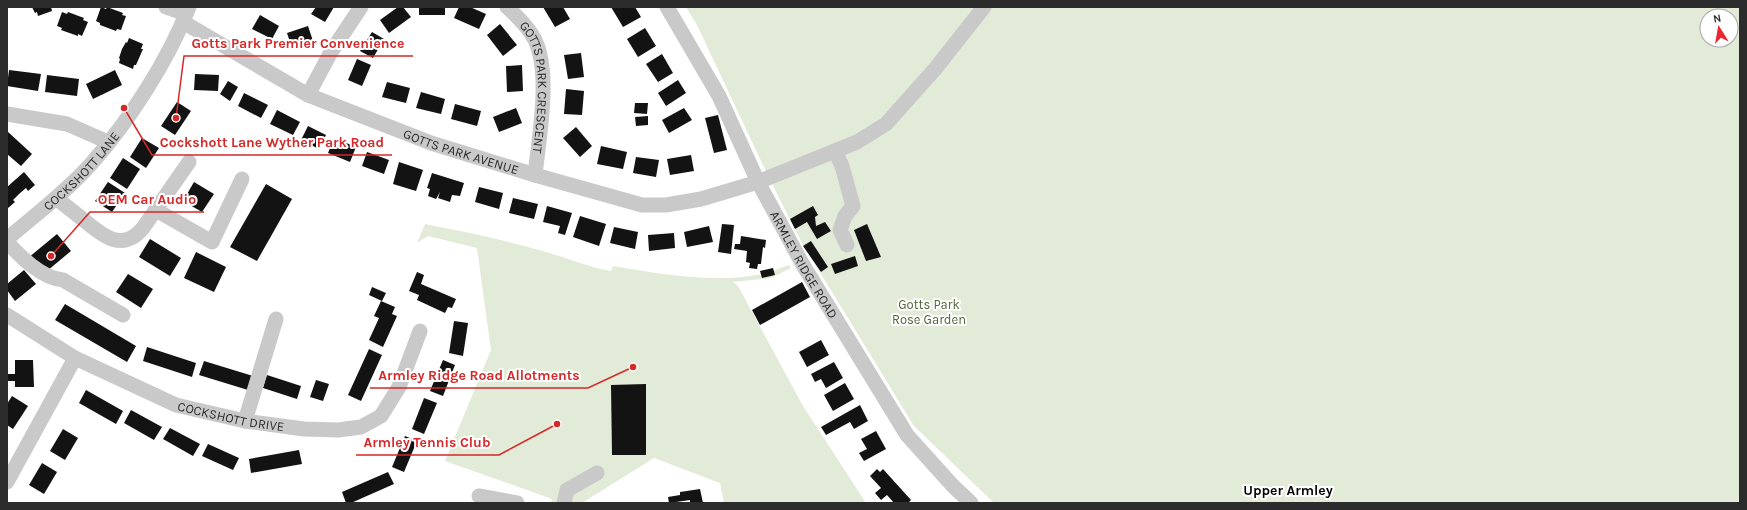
<svg xmlns="http://www.w3.org/2000/svg" width="1747" height="510" font-family="Karla,sans-serif">
  <style>
    .green { fill: #e2ebd8; fill-rule: evenodd }
    .building { fill: #131313 }
    .lines { fill: none; stroke-linecap: round; stroke-linejoin: round }
    .minor { stroke: #c9c9c9; stroke-width: 15 }
    .labels { text-anchor: middle; dominant-baseline: central; stroke-width: 4; stroke-linejoin: round; paint-order: stroke }
    .street-label { font-size: 13px; fill: #2c2c2c; stroke: #fff }
    .park-label { font-size: 13px; fill: #4e6938; stroke: #fff }
    .neighbourhood-label { font-size: 14px; font-weight: bold; fill: #000; stroke: #fff }
    .leader { fill: none; stroke: #d62828; stroke-width: 1.5 }
    .callout-dot { fill: #d62828; stroke: #fff; stroke-width: 1.5 }
    .callout-label { font-size: 14px; text-anchor: middle; font-weight: bold; fill: #d62828; stroke: #fff; stroke-width: 4; stroke-linejoin: round; paint-order: stroke }
  </style>
  <rect width="100%" height="100%" fill="#fff"/>
  <g class="green">
    <path d="M686 7H1740V503H994L914 426 802 243 770 180 697 25ZM1707 16H1731V40H1707Z"/>
    <path d="M425 224C466 232 506 240 546 252 567 258 588 267 611 271L613 266C661 274 709 283 757 275 768 274 779 268 789 265L791 268 771 278 733 282 738 286 803 406 866 503H724L720 483 654 458 582 503H551L552 499 445 461 491 350 477 248 428 236 417 243Z"/>
  </g>
  <g class="building">
    <path d="M32 7H51L52 11 38 16 37 12 35 13Z"/>
    <path d="M101 7 106 9 107 7 123 13 122 15 126 16 121 30 117 29 116 31 100 25V23L96 21Z"/>
    <path d="M316 7H334L325 22 311 14Z"/>
    <path d="M398 7H403L411 17 389 33 380 20Z"/>
    <rect x="419" y="7" width="26" height="8"/>
    <path d="M459 7H470L486 14 479 29 454 18Z"/>
    <path d="M543 7H563L570 19 555 27Z"/>
    <path d="M611 7H635L641 17 623 27Z"/>
    <path d="M62 12 67 14 68 12 84 18 83 20 88 22 82 36 78 34V36L61 30 62 28 57 26Z"/>
    <path d="M260 15 279 26 272 39 252 29Z"/>
    <path d="M500 24 517 45 503 56 487 35Z"/>
    <path d="M308 26 313 41 292 48 287 33Z"/>
    <path d="M645 28 656 46 638 57 627 39Z"/>
    <path d="M372 32 384 39 373 58 360 51Z"/>
    <path d="M129 38 143 44 141 49H143L136 65H134L133 69 119 63 120 59 119 58 122 49 126 42 127 43Z"/>
    <path d="M581 53 584 77 568 79 564 55Z"/>
    <path d="M662 54 673 73 658 82 646 64Z"/>
    <path d="M357 59 371 65 362 86 348 80Z"/>
    <path d="M522 65 523 91 507 92 506 66Z"/>
    <path d="M9 70 41 74 38 91 7 86Z"/>
    <path d="M115 70 122 85 93 99 86 84Z"/>
    <path d="M195 74 219 75 218 91 194 90Z"/>
    <path d="M47 75 79 79 77 96 45 92Z"/>
    <path d="M678 80 686 93 666 106 658 93Z"/>
    <path d="M228 81 238 87 230 101 220 94Z"/>
    <path d="M387 82 410 88 406 103 382 97Z"/>
    <path d="M566 89 584 91 582 115 564 114Z"/>
    <path d="M421 92 445 99 441 114 416 108Z"/>
    <path d="M244 93 268 105 261 118 238 106Z"/>
    <path d="M177 102 191 111 175 135 161 126Z"/>
    <path d="M635 103H648L647 114 634 113Z"/>
    <path d="M455 104 481 111 477 126 451 119Z"/>
    <path d="M516 108 522 123 499 132 493 117Z"/>
    <path d="M684 108 692 120 669 133 662 120Z"/>
    <path d="M277 110 300 122 293 135 270 124Z"/>
    <path d="M718 115 727 150 714 153 705 118Z"/>
    <path d="M648 116V125L636 126 635 117Z"/>
    <path d="M308 126 326 135 319 149 301 140Z"/>
    <path d="M576 127 592 146 580 157 563 138Z"/>
    <path d="M7 131 32 154 21 166 7 154Z"/>
    <path d="M142 138 159 148 146 168 130 157Z"/>
    <path d="M334 138 356 147 350 162 328 153Z"/>
    <path d="M601 146 627 152 623 169 597 164Z"/>
    <path d="M367 152 389 160 384 174 362 166Z"/>
    <path d="M691 155 694 171 670 175 667 159Z"/>
    <path d="M636 157 659 160 656 177 633 173Z"/>
    <path d="M123 158 140 169 127 189 110 178Z"/>
    <path d="M399 162 423 170 416 191 393 184Z"/>
    <path d="M24 172 35 185 28 191 26 188 19 194 13 200 15 202 8 208 7 187Z"/>
    <path d="M432 173 464 183 460 196 452 195 450 202 438 198 440 192 436 199 428 196 430 189 427 188Z"/>
    <path d="M108 182 125 193 112 212 95 201Z"/>
    <path d="M194 182 214 194 202 212 183 201Z"/>
    <path d="M266 184 292 199 257 261 230 247Z"/>
    <path d="M479 187 503 193 499 209 475 202Z"/>
    <path d="M513 198 538 204 534 219 509 213Z"/>
    <path d="M547 206 572 213 565 235 558 233 560 226 543 222Z"/>
    <path d="M813 206 818 215 815 217 816 226 825 222 831 231 817 239 807 222 795 229 790 219Z"/>
    <path d="M580 216 606 224 599 246 573 237Z"/>
    <path d="M722 224 734 225 731 254 718 252Z"/>
    <path d="M867 224 881 257 866 261 854 230Z"/>
    <path d="M709 226 713 242 687 247 684 232Z"/>
    <path d="M614 227 638 232 635 249 610 243Z"/>
    <path d="M674 233 675 248 649 251 648 235Z"/>
    <path d="M57 234 71 251 47 271 28 258Z"/>
    <path d="M741 236 766 240 765 248 763 247 761 264H758L757 269 749 268 750 263 746 262 747 251 734 249 735 244H740Z"/>
    <path d="M150 239 181 258 170 276 139 257Z"/>
    <path d="M811 241 828 267 821 272 803 246Z"/>
    <path d="M196 252 226 267 214 292 184 278Z"/>
    <path d="M855 256 858 266 835 274 831 264Z"/>
    <path d="M773 268 775 275 762 278 760 271Z"/>
    <path d="M24 270 36 284 15 301 7 290V284Z"/>
    <path d="M417 272 424 275 421 284 456 299 452 308 448 307 445 313 417 300 419 295 409 291Z"/>
    <path d="M128 274 153 289 141 308 116 292Z"/>
    <path d="M802 282 810 297 760 325 752 310Z"/>
    <path d="M372 287 386 293 382 301 369 295Z"/>
    <path d="M381 301 395 307 392 314 397 316 383 347 369 340 379 318 374 316Z"/>
    <path d="M65 304 136 346 127 362 55 320Z"/>
    <path d="M454 321 468 323 463 356 449 353Z"/>
    <path d="M821 340 829 355 807 367 799 352Z"/>
    <path d="M147 347 196 363 192 377 143 361Z"/>
    <path d="M369 349 382 355 361 401 348 395Z"/>
    <path d="M15 360H33L34 387H15V381H8V374H15Z"/>
    <path d="M443 360 455 365 443 396 430 391Z"/>
    <path d="M204 361 253 376 248 390 199 375Z"/>
    <path d="M834 362 843 378 826 388 821 379 815 382 811 374Z"/>
    <path d="M267 375 301 386 297 399 263 388Z"/>
    <path d="M316 380 329 384 323 401 310 397Z"/>
    <path d="M845 383 854 399 833 411 824 395Z"/>
    <path d="M646 384V455H612L611 385Z"/>
    <path d="M86 390 123 411 116 424 79 403Z"/>
    <path d="M12 396 28 406 13 429 7 425V404Z"/>
    <path d="M424 398 437 403 424 434 412 429Z"/>
    <path d="M860 405 868 421 854 429 850 422 826 435 821 427Z"/>
    <path d="M131 410 162 427 154 440 124 423Z"/>
    <path d="M170 428 200 444 193 456 163 439Z"/>
    <path d="M63 429 78 438 65 460 50 451Z"/>
    <path d="M876 431 886 449 864 461 859 453 867 449 861 439Z"/>
    <path d="M405 436 417 441 404 472 392 467Z"/>
    <path d="M208 444 239 458 233 470 202 456Z"/>
    <path d="M299 450 302 464 251 473 249 459Z"/>
    <path d="M42 463 57 472 44 494 29 485Z"/>
    <path d="M877 469 880 472 883 469 911 500 908 503H894L887 495 881 500 875 493 881 488 870 476Z"/>
    <path d="M388 472 394 484 351 503H346L342 492Z"/>
    <path d="M700 489 703 503H690V500L669 503 668 497 680 495V492Z"/>
  </g>
  <g class="lines">
    <g class="minor">
      <path d="M166 7 186 14"/>
      <path id="s1" d="M507 7C517 16 529 28 535 40 551 74 539 137 535 175"/>
      <path id="s2" d="M667 7 719 96 758 182 803 265 907 435 953 486 971 503"/>
      <path id="s3" d="M183 22 308 95 431 143 535 175 642 205H666L701 199 758 182 857 142 886 124 935 69 984 7"/>
      <path d="M308 95 331 52 361 7"/>
      <path d="M7 114 67 124 108 142"/>
      <path d="M835 151 842 166 853 206 845 216 840 230 847 245"/>
      <path d="M56 198C66 206 75 213 85 221 104 237 123 252 143 228L189 162"/>
      <path d="M156 210 212 242 242 179"/>
      <path id="s4" d="M7 239C35 215 66 192 91 164 129 121 168 61 189 7"/>
      <path d="M7 242C21 257 41 278 63 280L123 315"/>
      <path id="s5" d="M7 315 75 358 176 405 245 421 304 429 338 430 361 427 381 416 399 387 420 331"/>
      <path d="M245 421 276 319"/>
      <path d="M7 482 75 358"/>
      <path d="M479 496 517 503"/>
      <path d="M564 503 567 490 597 473"/>
    </g>
  </g>
  <g class="labels">
    <g class="street-label">
      <text stroke="none"><textPath href="#s1" startOffset="90">GOTTS PARK CRESCENT</textPath></text>
      <text stroke="none"><textPath href="#s3" startOffset="308">GOTTS PARK AVENUE</textPath></text>
      <text stroke="none"><textPath href="#s4" startOffset="101">COCKSHOTT LANE</textPath></text>
      <text stroke="none"><textPath href="#s2" startOffset="292">ARMLEY RIDGE ROAD</textPath></text>
      <text stroke="none"><textPath href="#s5" startOffset="248">COCKSHOTT DRIVE</textPath></text>
    </g>
    <g class="park-label">
      <text x="929" y="304">Gotts Park<tspan x="929" dy="15">Rose Garden</tspan></text>
    </g>
    <g class="neighbourhood-label">
      <text x="1288" y="490">Upper Armley</text>
    </g>
  </g>
  <path class="leader" d="M176 118L184 56H413M124 108L152 155H392M51 256L90 212H204M633 367L588 388H370M557 424L499 455H356"/>
  <g class="callout-dot">
    <circle cx="176" cy="118" r="4"/>
    <circle cx="124" cy="108" r="4"/>
    <circle cx="51" cy="256" r="4"/>
    <circle cx="633" cy="367" r="4"/>
    <circle cx="557" cy="424" r="4"/>
  </g>
  <g class="callout-label">
    <text x="298" y="48">Gotts Park Premier Convenience</text>
    <text x="272" y="147">Cockshott Lane Wyther Park Road</text>
    <text x="147" y="204">OEM Car Audio</text>
    <text x="479" y="380">Armley Ridge Road Allotments</text>
    <text x="427" y="447">Armley Tennis Club</text>
  </g>
  <rect width="1747" height="510" fill="none" stroke="#2c2c2c" stroke-width="16"/>
  <g transform="translate(1719 28) rotate(349)"><circle r="19" fill="#ffffff" stroke="#ababab"/>
  <path d="M0-3L7 15L0 10L-7 15Z" fill="#eb2630"/>
  <text y="-6" font-size="11" font-weight="bold" text-anchor="middle" fill="#2c2c2c">N</text>
  </g>
</svg>
